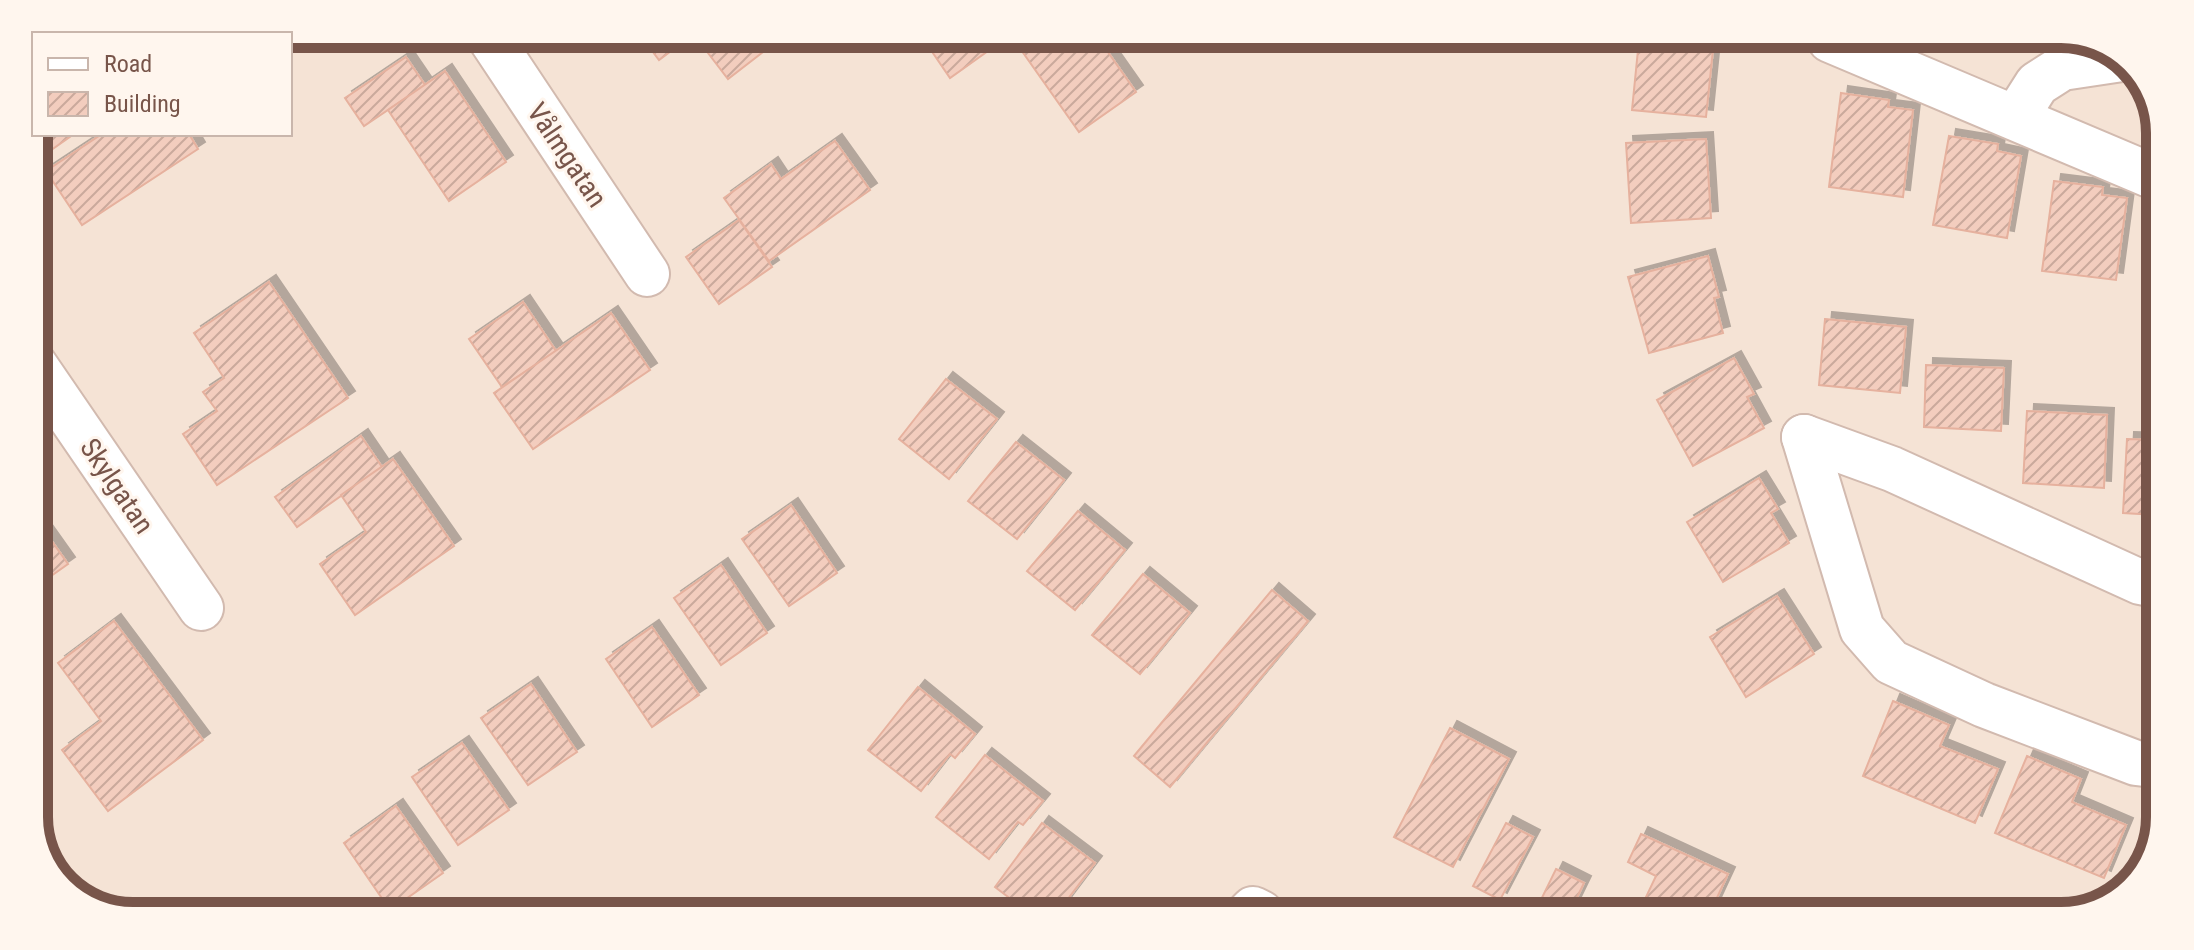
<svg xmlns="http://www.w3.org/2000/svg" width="2194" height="950" font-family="'Roboto Condensed',sans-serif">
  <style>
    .residential { fill: #f5e3d5 }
    .building { fill: url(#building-hatch); stroke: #e6b19e; stroke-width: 2; filter: url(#shadow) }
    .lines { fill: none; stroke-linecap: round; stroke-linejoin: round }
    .minor-casing { stroke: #d2baaf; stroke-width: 48 }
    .minor { stroke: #fff; stroke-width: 44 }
    .labels { text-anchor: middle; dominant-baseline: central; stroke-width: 6; stroke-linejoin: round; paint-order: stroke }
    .street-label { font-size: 28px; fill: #78554a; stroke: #fff6ee }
    .rim { fill: none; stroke: #78554a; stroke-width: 10 }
  </style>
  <defs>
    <pattern id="building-hatch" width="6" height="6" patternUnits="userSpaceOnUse" patternTransform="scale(2)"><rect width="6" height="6" fill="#f3cdbe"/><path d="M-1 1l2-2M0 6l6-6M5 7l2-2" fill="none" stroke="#caa99c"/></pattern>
    <filter id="shadow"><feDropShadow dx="7" dy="-7" stdDeviation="0" flood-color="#0004"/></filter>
  </defs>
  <rect width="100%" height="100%" fill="#fdf2e7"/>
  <path class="residential" d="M290 35 2098 41 2140 73 2160 126 2153 854 2116 899 2061 916 96 909 54 877 34 824V134H290Z"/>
  <g class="building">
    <path d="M641 36H691L659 60Z"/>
    <path d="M731 36H784L728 79 708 53Z"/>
    <path d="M922 37H999L1002 41 950 78Z"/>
    <path d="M1012 37 1098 38 1136 92 1079 132Z"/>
    <path d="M1639 40H1714L1706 117 1632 110Z"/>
    <path d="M406 57 425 85 364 126 345 98Z"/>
    <path d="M445 71 506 162 449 201 388 110Z"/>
    <path d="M1841 93 1889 100 1888 107 1913 110 1903 197 1829 187Z"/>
    <path d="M34 134H74L44 155 34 141Z"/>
    <path d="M102 134H189L198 149 82 225 46 171Z"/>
    <path d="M1949 136 1998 144 1997 151 2021 156 2007 238 1933 225Z"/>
    <path d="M1706 139 1711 218 1631 223 1626 143Z"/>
    <path d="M835 141 870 190 769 261 724 198 771 164 781 179Z"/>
    <path d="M2054 181 2103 187 2102 195 2127 198 2116 280 2042 271Z"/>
    <path d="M739 220 772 267 719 304 686 257Z"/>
    <path d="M2159 236 2158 314 2149 313Z"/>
    <path d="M1708 256 1719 297 1714 298 1723 333 1649 353 1628 277Z"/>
    <path d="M269 282 348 398 217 485 183 434 217 411 203 392 224 378 194 333Z"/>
    <path d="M523 302 556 351 502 387 469 339Z"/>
    <path d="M611 313 650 370 533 449 494 393Z"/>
    <path d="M1825 319 1906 327 1900 393 1819 385Z"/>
    <path d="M1734 358 1754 394 1747 397 1764 428 1693 466 1657 400Z"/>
    <path d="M1926 365 2004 368 2001 431 1924 427Z"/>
    <path d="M946 379 997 419 949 479 899 439Z"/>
    <path d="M2027 411 2107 415 2104 488 2023 483Z"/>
    <path d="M361 436 382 467 297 527 275 497Z"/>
    <path d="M2127 439 2157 440 2156 515 2123 513Z"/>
    <path d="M1016 442 1064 480 1017 539 968 501Z"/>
    <path d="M393 459 454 546 355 615 320 564 366 532 341 495Z"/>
    <path d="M1759 478 1778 509 1771 513 1789 543 1723 582 1687 522Z"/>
    <path d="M791 505 837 573 789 606 742 539Z"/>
    <path d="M1078 511 1125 550 1075 610 1027 571Z"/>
    <path d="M34 516 68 564 34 588Z"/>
    <path d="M721 565 767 633 721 665 674 598Z"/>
    <path d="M1143 574 1190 613 1140 674 1092 635Z"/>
    <path d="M1272 590 1308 621 1170 787 1134 756Z"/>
    <path d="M1777 596 1814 654 1746 697 1710 637Z"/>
    <path d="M114 621 203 740 108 811 62 750 101 721 58 663Z"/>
    <path d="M652 627 699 695 652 727 606 659Z"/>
    <path d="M531 684 577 752 528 785 481 718Z"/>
    <path d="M918 687 975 734 955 758 950 754 921 791 868 750Z"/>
    <path d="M1893 701 1949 725 1940 746 1998 769 1975 823 1863 776Z"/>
    <path d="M1450 728 1509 759 1453 867 1394 837Z"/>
    <path d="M462 743 509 810 458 845 412 777Z"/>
    <path d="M985 755 1043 801 1023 825 1018 822 989 859 936 817Z"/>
    <path d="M2027 756 2081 779 2072 802 2126 825 2104 878 1995 833Z"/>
    <path d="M396 806 443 873 390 910 344 843Z"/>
    <path d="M1042 823 1095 863 1058 912H1028L995 887Z"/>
    <path d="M1506 823 1533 837 1500 900 1473 886Z"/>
    <path d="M1641 834 1728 874 1709 915 1638 914 1656 876 1628 862Z"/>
    <path d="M1556 869 1584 883 1569 914H1534Z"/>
  </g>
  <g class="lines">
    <defs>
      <g id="minor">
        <path d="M488 35 647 274"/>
        <path d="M1830 40 2159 179"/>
        <path d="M2016 117 2037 84 2062 68 2122 59"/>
        <path d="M34 364 201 608"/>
        <path d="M1804 437 1862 629 1891 662 1984 705 2136 763 2153 765"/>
        <path d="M1804 437 1892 469 2140 582 2155 585"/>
        <path d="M1249 913 1253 909 1261 913"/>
      </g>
    </defs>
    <use href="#minor" class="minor-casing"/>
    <use href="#minor" class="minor"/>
  </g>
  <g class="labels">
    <g class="street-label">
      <text transform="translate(567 155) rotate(56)">Vålmgatan</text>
      <text transform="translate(117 486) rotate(56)">Skylgatan</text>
    </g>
  </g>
  <path d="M0 0H2194V950H0ZM133 48H2061A85 85 0 0 1 2146 133V817A85 85 0 0 1 2061 902H133A85 85 0 0 1 48 817V133A85 85 0 0 1 133 48Z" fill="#fff6ee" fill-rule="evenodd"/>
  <path class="rim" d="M133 48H2061A85 85 0 0 1 2146 133V817A85 85 0 0 1 2061 902H133A85 85 0 0 1 48 817V133A85 85 0 0 1 133 48Z"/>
  <rect x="32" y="32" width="260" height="104" fill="#fff6ee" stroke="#c9b6ac" stroke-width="2"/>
  <rect x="48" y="58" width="40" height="12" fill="#ffffff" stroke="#c9b6ac" stroke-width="2"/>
  <text x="104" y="72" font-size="24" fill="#78554a">Road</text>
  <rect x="48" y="92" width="40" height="24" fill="url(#building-hatch)" stroke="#c9b6ac" stroke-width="2"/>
  <text x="104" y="112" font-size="24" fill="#78554a">Building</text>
</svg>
